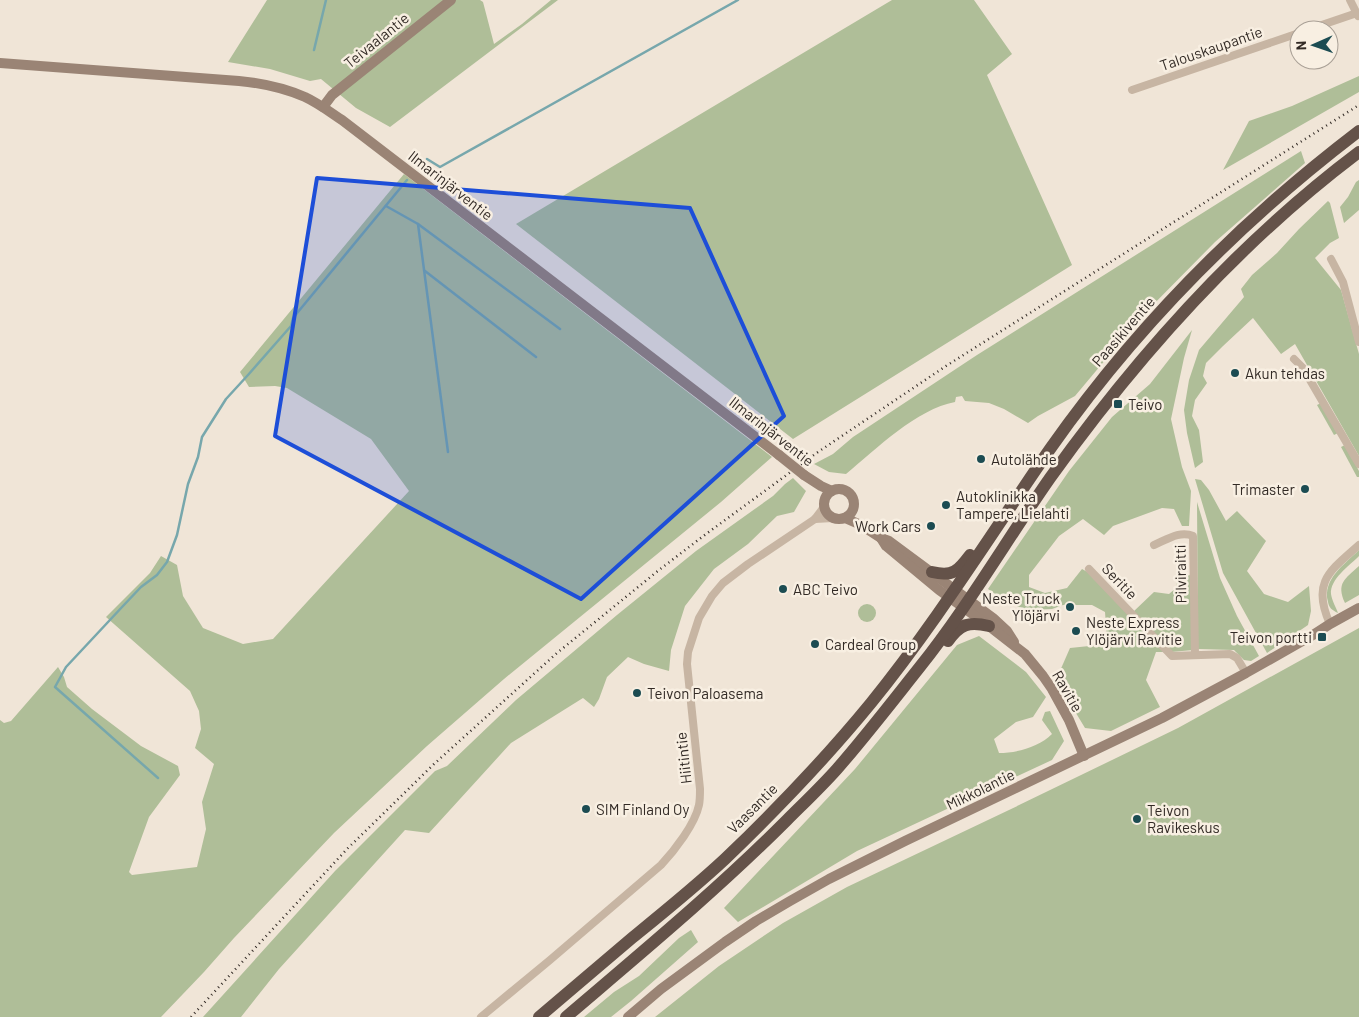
<svg xmlns="http://www.w3.org/2000/svg" width="1359" height="1017" font-family="Barlow,sans-serif">
  <style>
    .green { fill: #afbe98 }
    .lines { fill: none; stroke-linecap: round; stroke-linejoin: round }
    .stream { stroke: #77a7ac; stroke-width: 2.5 }
    .minor { stroke: #c7b5a3; stroke-width: 8 }
    .secondary { stroke: #9a8475; stroke-width: 10 }
    .trunk { stroke: #645249; stroke-width: 12 }
    .rail { stroke: #322a25; stroke-width: 2.5; stroke-dasharray: 1 4; stroke-linecap: butt }
    .secondary-bridge { stroke: #9a8475; stroke-width: 10 }
    .marked { fill: #1d4ed8; fill-opacity: 0.2; stroke: #1d4ed8; stroke-width: 4; stroke-linejoin: round }
    .poi-dot { fill: #1c4c52; stroke: #f8efe2; stroke-width: 2 }
    .labels { text-anchor: middle; dominant-baseline: central; stroke-width: 5; stroke-linejoin: round; paint-order: stroke }
    .street-label { font-size: 15px; fill: #322a25; stroke: #f8efe2 }
    .poi-label { font-size: 15px; fill: #322a25; stroke: #f8efe2; text-anchor: start }
  </style>
  <rect width="100%" height="100%" fill="#f0e5d7"/>
  <g class="green">
    <path d="M267 0H480L483 2 494 44 522 24 551 0H558L390 127 356 108 321 79 310 81 270 69 228 62Z"/>
    <path d="M892 0H974L1012 54 987 75 1072 265 793 439 516 224Z"/>
    <path d="M1359 76V92L1223 170 1249 121 1292 106Z"/>
    <path d="M1301 151 1305 163 1215 242 1142 316 1075 396 1038 416 1028 423 1004 409 989 403 965 401 962 396 956 397 955 402C917 409 876 449 846 474L829 472 814 464 833 454 853 437 977 355Z"/>
    <path d="M404 174 772 457 721 502 504 679 427 746 334 833 234 938 204 972 161 1017H0V720L4 723 11 721 58 667 64 677 67 687 92 709 141 746 178 766 180 775 149 817 129 872 132 875 197 867 206 829 202 802 214 764 195 748 201 729 199 711 190 691 106 617 150 573 161 556 177 565 183 596 203 628 243 644 273 639 409 491 371 439 287 388 275 386 249 387 240 372Z"/>
    <path d="M1359 180V210L1344 223 1340 207 1348 197 1356 182Z"/>
    <path d="M1328 201 1330 203 1339 238 1330 243 1315 258 1341 290 1359 354V456L1295 344 1281 354 1253 318 1223 346 1206 363 1203 376 1207 383 1195 400 1192 416 1199 430 1203 462 1195 468 1187 433 1184 410 1189 380 1199 350 1244 297 1241 289 1252 275 1277 253 1299 229Z"/>
    <path d="M1192 330 1184 358 1171 419 1182 467 1191 491 1189 526H1182L1174 509 1162 508 1113 526 1104 535 1083 519 1059 536 1029 575V587L1045 593 1067 588 1082 569 1091 574 1165 652H1156L1146 680 1160 707 1111 731 1085 728 1056 680 1070 648 1099 645 1107 638 1105 612 1092 605H1063L1052 609 1028 610 1008 603 988 589 1069 471 1112 417 1150 384Z"/>
    <path d="M1321 403 1338 433 1334 435 1317 405Z"/>
    <path d="M1345 445 1359 471V477H1357L1341 447Z"/>
    <path d="M793 478 806 491 794 512 777 516 748 544 714 569 685 606 671 650 669 671 644 664 628 657 607 677 599 699 594 707 583 698 511 743 429 833 405 830 279 969 241 1017H203L335 871 435 771 447 766 516 700 617 615 696 551 773 496 785 484Z"/>
    <path d="M1195 479 1201 480 1209 490 1226 521 1237 511 1266 541 1247 571 1264 594 1288 602 1309 586 1311 611 1308 625 1267 653 1223 573Z"/>
    <path d="M1197 502 1220 578 1237 616 1259 656 1251 661 1244 660 1234 650 1198 649Z"/>
    <path d="M1359 550V556C1349 566 1330 579 1331 594 1332 601 1336 607 1338 613 1332 610 1329 608 1328 602 1322 579 1345 564 1359 550Z"/>
    <path d="M1359 566V595L1345 603C1336 583 1345 579 1359 566Z"/>
    <path d="M1192 575 1193 650 1171 652 1133 612 1154 592 1169 594 1176 588 1178 576Z"/>
    <circle cx="867" cy="613" r="9"/>
    <path d="M1359 628V1017H655L719 966 783 923 847 887 1009 810 1178 728Z"/>
    <path d="M979 636 1026 672 1046 697 1033 717 1016 722 994 739 999 753C1017 753 1039 747 1052 734L1042 720 1045 712 1050 711 1064 741 1052 760 857 851 738 922 724 908 855 769 957 645Z"/>
    <path d="M691 930 698 942 631 1001 611 1017H584L614 992 639 976 679 938Z"/>
  </g>
  <g class="lines">
    <g class="stream">
      <path d="M314 50 326 0"/>
      <path d="M427 159 440 167 738 0"/>
      <path d="M386 206 418 224 560 329"/>
      <path d="M418 224 448 452"/>
      <path d="M425 271 536 357"/>
      <path d="M158 778 55 687 66 667 123 606 141 587 157 575 167 562 177 535 188 484 198 457 202 437 226 399 248 375 291 326 293 318 407 180"/>
    </g>
    <g class="minor">
      <path d="M1350 0 1358 16"/>
      <path d="M1307 30 1357 13"/>
      <path d="M1132 90 1299 33"/>
      <path d="M1331 259 1343 282 1359 342"/>
      <path d="M1294 359 1303 368 1359 464"/>
      <path d="M815 519 833 518"/>
      <path d="M1154 545C1166 540 1180 530 1193 536L1195 655"/>
      <path d="M1089 569 1172 656 1230 654 1237 658 1246 673"/>
      <path d="M1330 624C1311 582 1330 571 1359 545"/>
      <path d="M481 1017 550 960 661 865C675 850 695 824 699 805 700 800 700 794 700 789L687 664 688 652 699 618 712 596 723 583 748 564 815 519 824 507"/>
    </g>
    <g class="secondary">
      <path d="M0 63 239 81C261 83 284 88 305 97 318 103 330 112 342 120L779 455"/>
      <path d="M323 107 332 95 451 0"/>
      <path d="M804 475 821 486 832 491"/>
      <circle cx="839" cy="504" r="15"/>
      <path d="M845 518 861 525 881 538 889 541 993 618 1007 631 1014 642"/>
      <path d="M881 538 886 546 939 590 989 626 1025 654 1043 676 1052 689 1069 720 1084 756"/>
      <path d="M628 1017 661 989 725 942 756 921 790 901 829 879 905 841 1162 718 1246 673 1313 635 1330 624 1359 608"/>
    </g>
    <g class="trunk">
      <path d="M932 572C953 577 958 571 970 555"/>
      <path d="M948 641C960 624 969 621 989 626"/>
      <path d="M539 1017C570 991 601 964 632 938 664 912 695 887 725 859 776 810 826 758 871 703 936 623 991 534 1050 449 1135 328 1241 221 1359 131"/>
      <path d="M566 1017C641 953 717 890 787 820 804 803 821 787 837 769 865 737 892 702 919 668 967 608 1006 541 1050 478 1138 355 1238 243 1359 152"/>
    </g>
    <path class="rail" d="M191 1017 348 848 434 764 557 653 659 570 706 534 818 452 946 366 1359 105"/>
    <path class="secondary-bridge" d="M779 455 804 475"/>
  </g>
  <path class="marked" d="M317 178 690 208 784 416 581 599 275 436Z"/>
  <g class="poi-dot">
    <circle cx="1235" cy="373" r="5"/>
    <rect x="1113" y="399" width="10" height="10" rx="2.5"/>
    <circle cx="981" cy="459" r="5"/>
    <circle cx="1305" cy="489" r="5"/>
    <circle cx="946" cy="505" r="5"/>
    <circle cx="931" cy="526" r="5"/>
    <circle cx="783" cy="589" r="5"/>
    <circle cx="1070" cy="607" r="5"/>
    <circle cx="1076" cy="631" r="5"/>
    <rect x="1317" y="632" width="10" height="10" rx="2.5"/>
    <circle cx="815" cy="644" r="5"/>
    <circle cx="637" cy="693" r="5"/>
    <circle cx="586" cy="809" r="5"/>
    <circle cx="1137" cy="819" r="5"/>
  </g>
  <g class="labels">
    <g class="street-label">
      <text transform="translate(376 40) rotate(-39)">Teivaalantie</text>
      <text transform="translate(1211 48) rotate(-19)">Talouskaupantie</text>
      <text transform="translate(451 185) rotate(38)">Ilmarinjärventie</text>
      <text transform="translate(1123 331) rotate(-49)">Paasikiventie</text>
      <text transform="translate(772 431) rotate(38)">Ilmarinjärventie</text>
      <text transform="translate(1180 574) rotate(-91)">Pilviraitti</text>
      <text transform="translate(1120 581) rotate(46)">Seritie</text>
      <text transform="translate(1068 691) rotate(60)">Ravitie</text>
      <text transform="translate(683 758) rotate(-96)">Hiitintie</text>
      <text transform="translate(980 789) rotate(-26)">Mikkolantie</text>
      <text transform="translate(752 808) rotate(-45)">Vaasantie</text>
    </g>
    <g class="poi-label">
      <text x="1245" y="373">Akun tehdas</text>
      <text x="1128" y="404">Teivo</text>
      <text x="991" y="459">Autolähde</text>
      <text x="1295" y="489" text-anchor="end">Trimaster</text>
      <text x="956" y="496">Autoklinikka<tspan x="956" dy="17">Tampere, Lielahti</tspan></text>
      <text x="921" y="526" text-anchor="end">Work Cars</text>
      <text x="793" y="589">ABC Teivo</text>
      <text x="1060" y="598" text-anchor="end">Neste Truck<tspan x="1060" dy="17">Ylöjärvi</tspan></text>
      <text x="1086" y="622">Neste Express<tspan x="1086" dy="17">Ylöjärvi Ravitie</tspan></text>
      <text x="1312" y="637" text-anchor="end">Teivon portti</text>
      <text x="825" y="644">Cardeal Group</text>
      <text x="647" y="693">Teivon Paloasema</text>
      <text x="596" y="809">SIM Finland Oy</text>
      <text x="1147" y="810">Teivon<tspan x="1147" dy="17">Ravikeskus</tspan></text>
    </g>
  </g>
  <g transform="translate(1314 45) rotate(268)"><circle r="24" fill="#f8efe2" stroke="#a9a096"/>
  <path d="M0-4L9 19L0 12L-9 19Z" fill="#1c4c52"/>
  <text y="-8" font-size="14" font-weight="bold" text-anchor="middle" fill="#322a25">N</text>
  </g>
</svg>
